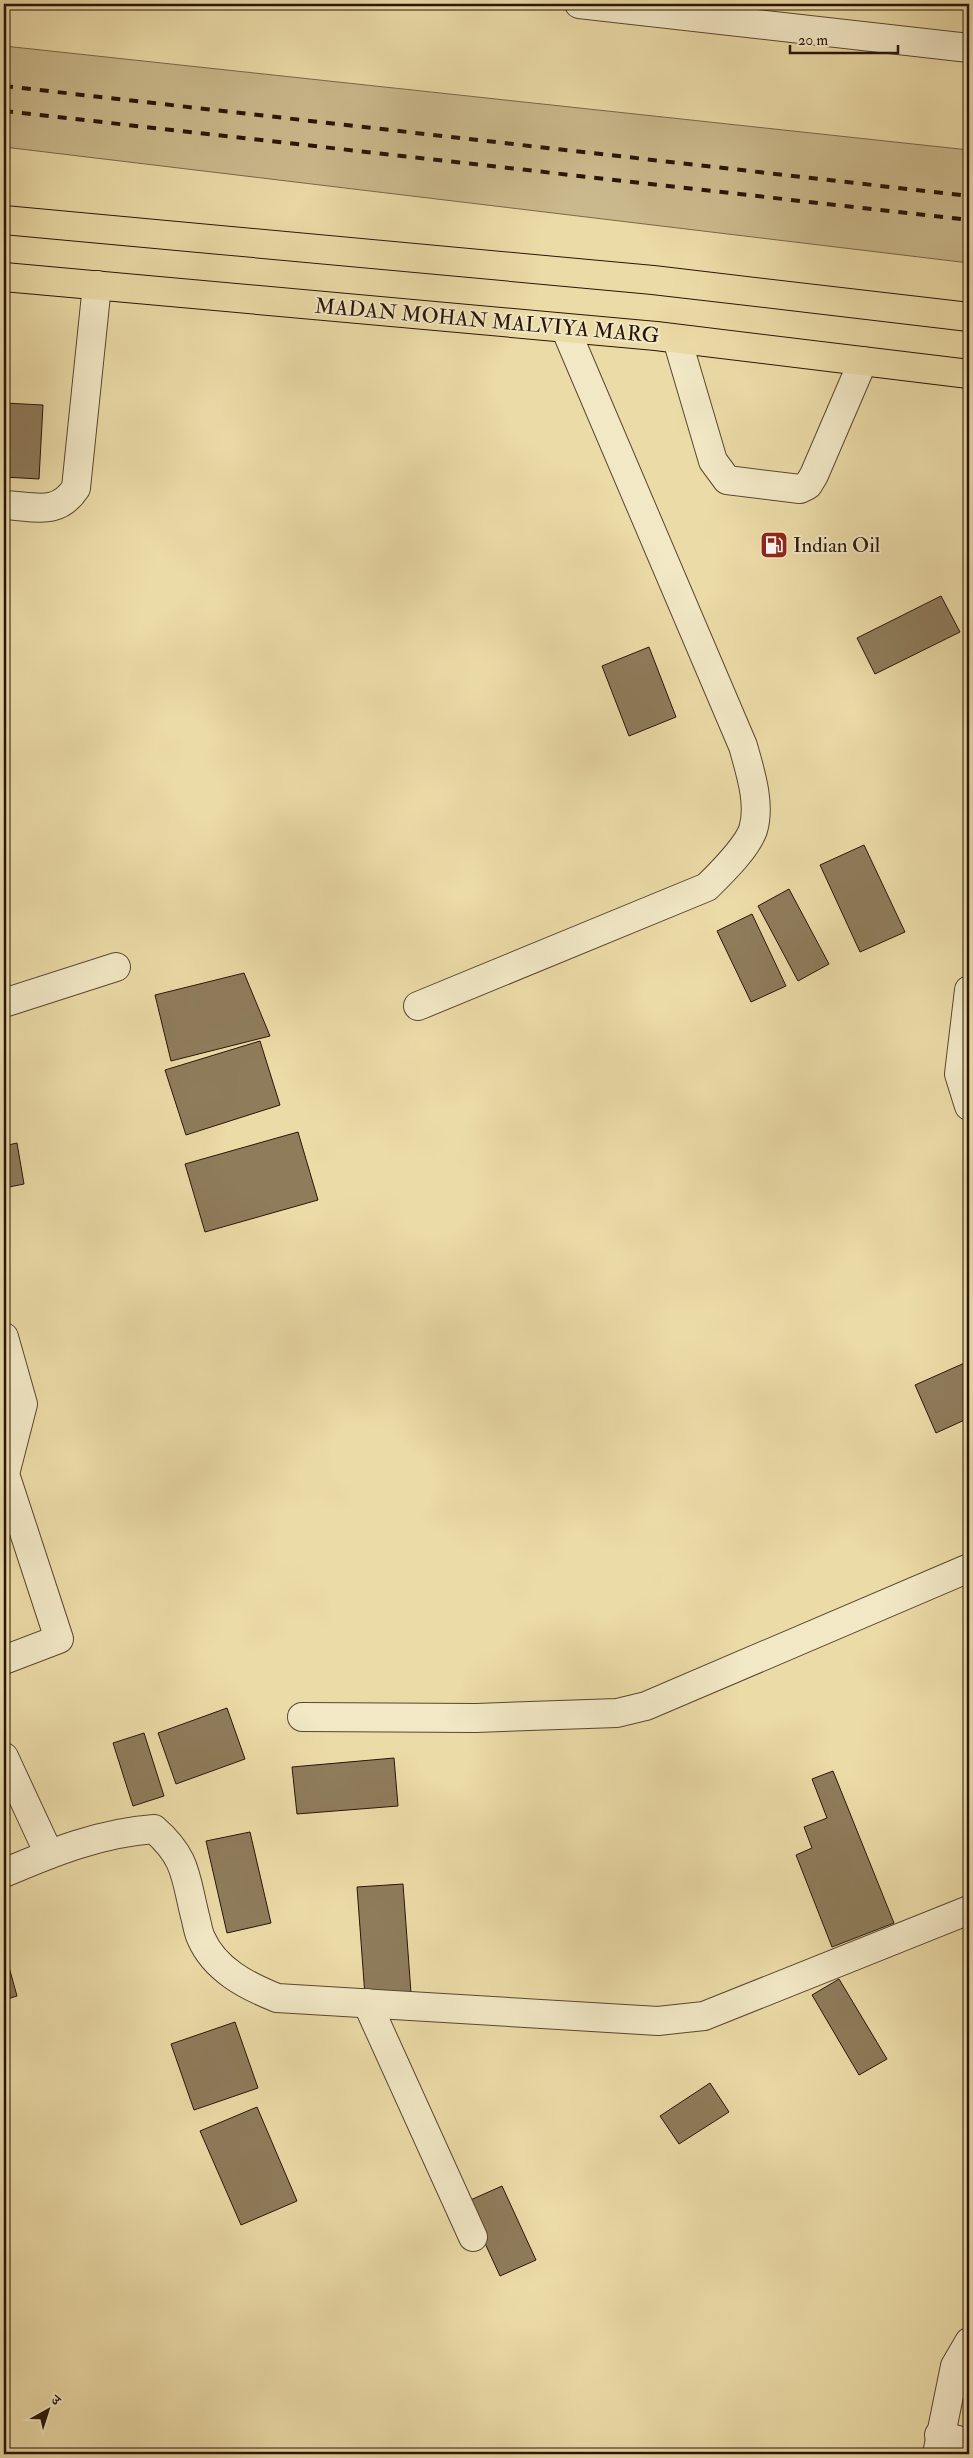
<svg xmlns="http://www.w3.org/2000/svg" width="973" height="2458" font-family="'IM FELL Double Pica','Noto Serif Devanagari',serif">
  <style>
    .green { fill: #cab98c; stroke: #7a674a }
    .building { fill: #8e7c5b; stroke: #291509 }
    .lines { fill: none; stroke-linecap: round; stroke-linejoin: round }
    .minor-casing { stroke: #5a4630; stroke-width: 30 }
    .major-casing { stroke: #291509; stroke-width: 30 }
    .minor { stroke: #f2e8c6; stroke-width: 28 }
    .major { stroke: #ebdba7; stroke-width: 28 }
    .rail { stroke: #291509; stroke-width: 4; stroke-dasharray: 9 9; stroke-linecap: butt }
    .labels { text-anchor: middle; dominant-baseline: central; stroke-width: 4; stroke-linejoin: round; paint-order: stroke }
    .street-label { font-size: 21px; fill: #291509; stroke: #f2e8c6 }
    .poi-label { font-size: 21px; fill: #291509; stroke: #f2e8c6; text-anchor: start }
  </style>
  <rect width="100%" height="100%" fill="#ebdba7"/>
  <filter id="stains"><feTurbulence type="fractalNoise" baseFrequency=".004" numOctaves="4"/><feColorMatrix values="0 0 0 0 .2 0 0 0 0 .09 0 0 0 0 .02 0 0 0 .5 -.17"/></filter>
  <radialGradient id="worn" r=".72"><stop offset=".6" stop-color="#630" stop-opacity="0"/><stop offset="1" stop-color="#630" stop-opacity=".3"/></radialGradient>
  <path class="green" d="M4 46 969 150V263L4 147Z"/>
  <g class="building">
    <path d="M4 403 43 405 39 479 4 477Z"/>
    <path d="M941 596 960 632 875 674 857 638Z"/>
    <path d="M649 647 676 717 629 736 602 666Z"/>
    <path d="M864 845 905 932 860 952 820 865Z"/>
    <path d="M789 889 829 964 798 981 758 906Z"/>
    <path d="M752 914 786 986 751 1002 717 931Z"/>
    <path d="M244 973 270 1036 171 1061 155 995Z"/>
    <path d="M260 1041 280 1105 186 1135 165 1070Z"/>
    <path d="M298 1132 318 1200 205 1232 185 1164Z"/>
    <path d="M17 1143 24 1184 4 1188V1146Z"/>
    <path d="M969 1361V1418L936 1433 915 1385Z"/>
    <path d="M227 1708 245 1759 176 1784 158 1733Z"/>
    <path d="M144 1733 164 1796 133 1806 113 1743Z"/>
    <path d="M394 1758 398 1806 297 1814 292 1767Z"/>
    <path d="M833 1771 894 1923 832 1947 796 1855 812 1848 804 1827 827 1818 812 1779Z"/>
    <path d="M250 1832 271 1923 227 1933 206 1841Z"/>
    <path d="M403 1884 411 1993 365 1996 357 1887Z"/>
    <path d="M4 1949 17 1996 4 2000Z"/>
    <path d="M839 1979 887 2059 859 2075 812 1995Z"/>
    <path d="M235 2022 258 2088 194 2110 171 2044Z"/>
    <path d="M710 2083 729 2112 679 2144 660 2116Z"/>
    <path d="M257 2107 297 2201 241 2225 200 2131Z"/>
    <path d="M502 2186 536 2260 500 2276 466 2202Z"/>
  </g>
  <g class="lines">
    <defs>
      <g id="minor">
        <path d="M579 4 969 48"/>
        <path d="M677 339 713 461 727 480 800 489 808 485 814 475 863 361"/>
        <path d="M4 505C34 506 57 517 76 488L97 285"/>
        <path d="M969 990 959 1074 969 1106"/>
        <path d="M4 1003 116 967"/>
        <path d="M418 1006 707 887C721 873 746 849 753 830 761 804 750 771 743 746L565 328"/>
        <path d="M4 1337 23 1404 5 1474 59 1639 4 1660"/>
        <path d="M302 1717 476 1718 617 1713 646 1706 969 1568"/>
        <path d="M4 1757 49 1854"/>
        <path d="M4 1873C53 1852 100 1833 154 1829 187 1858 185 1876 195 1916 197 1923 198 1932 201 1938 215 1970 247 1986 277 1998L658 2021 704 2016 969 1910"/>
        <path d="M367 2003 473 2237"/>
        <path d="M939 2435 969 2443"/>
        <path d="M937 2454 955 2366 969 2342"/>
      </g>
      <g id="major">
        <path d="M4 220 653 280 969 317"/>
        <path d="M4 277 656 336 969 374"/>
      </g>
    </defs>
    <use href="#minor" class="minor-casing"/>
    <use href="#major" class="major-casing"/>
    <use href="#minor" class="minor"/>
    <use href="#major" class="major"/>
    <g class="rail">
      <path d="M4 86 969 196"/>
      <path d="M4 111 969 220"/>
    </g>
  </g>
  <defs>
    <symbol id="fuel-square" viewBox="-11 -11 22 22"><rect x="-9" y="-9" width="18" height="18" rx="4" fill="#8f2418" stroke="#f2e8c6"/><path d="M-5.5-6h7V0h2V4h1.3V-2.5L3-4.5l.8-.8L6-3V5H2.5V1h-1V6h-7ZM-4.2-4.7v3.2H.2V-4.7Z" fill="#fff"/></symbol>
  </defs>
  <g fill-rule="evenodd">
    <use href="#fuel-square" x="758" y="529" width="32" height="32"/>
  </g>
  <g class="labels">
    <g class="street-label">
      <text transform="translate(487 321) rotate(5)">MADAN MOHAN MALVIYA MARG</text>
    </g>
    <g class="poi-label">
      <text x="793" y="545">Indian Oil</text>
    </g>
  </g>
  <rect width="973" height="2458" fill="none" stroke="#ebdba7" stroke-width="20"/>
  <rect x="5" y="5" width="963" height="2448" fill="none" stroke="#291509" stroke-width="2.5"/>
  <rect x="10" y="10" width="953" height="2438" fill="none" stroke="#291509"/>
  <g transform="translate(48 2410) rotate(39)" stroke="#f2e8c6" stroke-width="4" paint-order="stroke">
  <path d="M0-4L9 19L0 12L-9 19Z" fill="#291509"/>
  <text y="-8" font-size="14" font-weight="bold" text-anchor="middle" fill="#291509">उ</text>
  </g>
  <path d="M790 45v8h108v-8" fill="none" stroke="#291509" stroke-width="2.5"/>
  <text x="798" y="45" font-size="15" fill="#291509" stroke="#f2e8c6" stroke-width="4" paint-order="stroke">20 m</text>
  <rect width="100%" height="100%" filter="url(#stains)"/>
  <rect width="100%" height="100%" fill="url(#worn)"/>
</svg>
